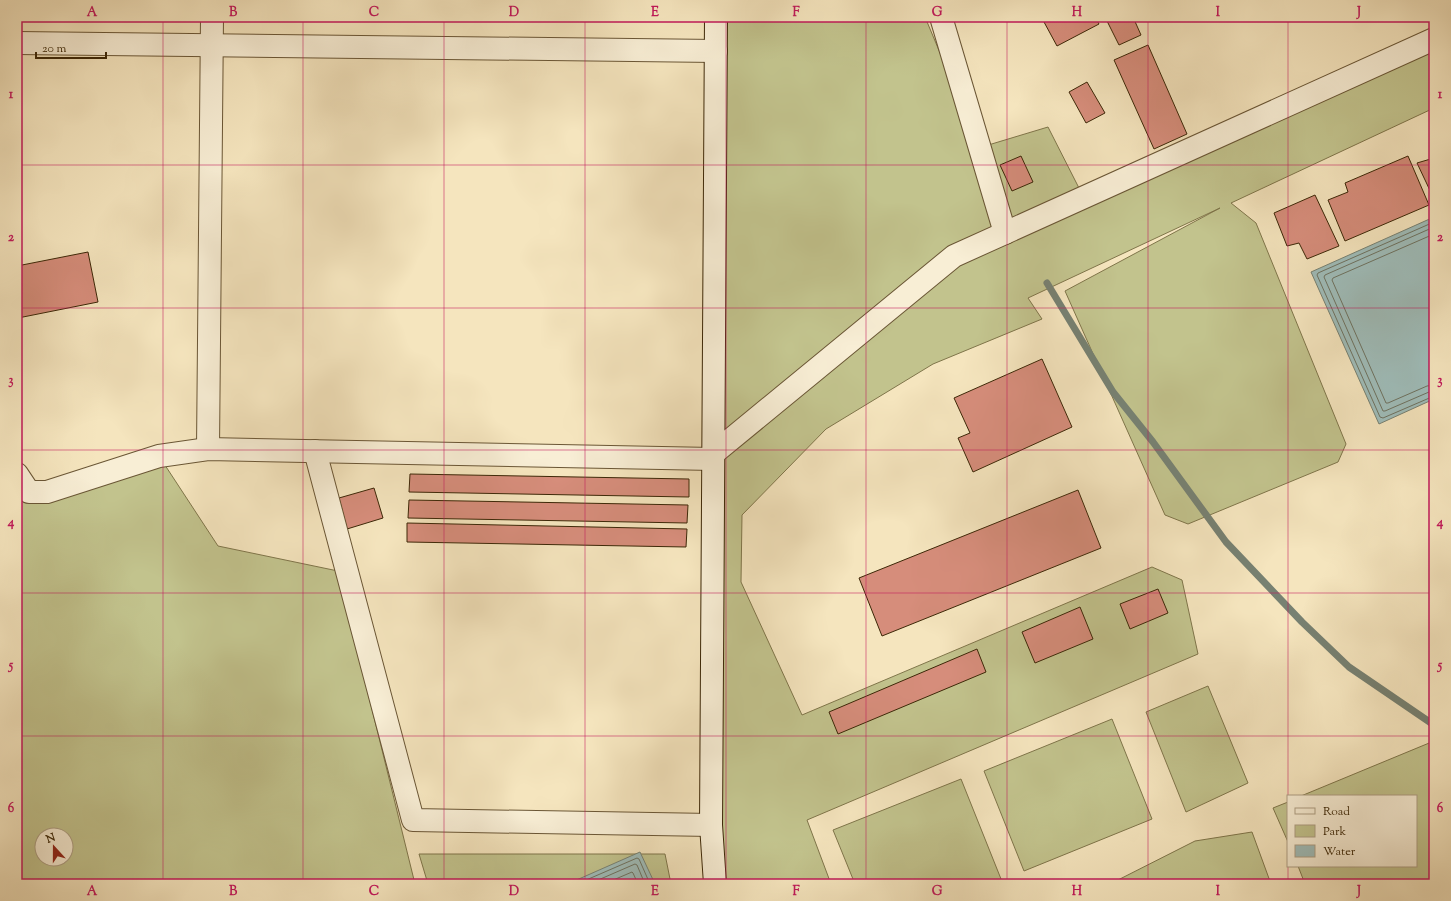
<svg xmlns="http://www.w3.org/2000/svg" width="1451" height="901" font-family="'Sorts Mill Goudy',serif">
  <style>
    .green { fill: #c2c38d; stroke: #7f754a; fill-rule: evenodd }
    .water { fill: #9fbdba; stroke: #778172 }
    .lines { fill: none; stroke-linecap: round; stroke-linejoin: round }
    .shore { stroke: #6e7260; stroke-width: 1 }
    .stream { stroke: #778172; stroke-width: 7 }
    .building { fill: #d68d7b; stroke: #3c2707 }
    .street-casing { stroke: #6a5635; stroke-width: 24 }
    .secondary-casing { stroke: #3c2707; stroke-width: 24 }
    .street { stroke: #f8eed5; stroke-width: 22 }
    .secondary { stroke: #f8eed5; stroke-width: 22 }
    .grid { fill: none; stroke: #c2185b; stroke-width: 1; stroke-opacity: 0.55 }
    .neatline { fill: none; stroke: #c2185b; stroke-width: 1.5 }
    .grid-label { font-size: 13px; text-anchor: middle; font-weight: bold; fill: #c2185b }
  </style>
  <rect width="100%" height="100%" fill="#f5e5be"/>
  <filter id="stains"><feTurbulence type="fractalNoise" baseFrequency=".005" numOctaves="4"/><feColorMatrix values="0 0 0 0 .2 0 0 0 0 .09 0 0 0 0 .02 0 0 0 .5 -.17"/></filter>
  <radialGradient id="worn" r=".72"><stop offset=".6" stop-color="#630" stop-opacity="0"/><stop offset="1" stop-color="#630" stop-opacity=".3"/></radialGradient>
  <g class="green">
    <path d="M715 17H925L982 153 1001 234 1434 39V108L1231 203 1256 223 1346 444 1338 462 1188 524 1165 515 1065 291 1220 208 1028 298 1042 319 933 364 826 429 742 515 741 582 802 715 1152 567 1182 580 1198 654 807 820 831 884H717Z"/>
    <path d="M1048 127 1081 192 1004 228 985 146Z"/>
    <path d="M159 456 218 546 338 571 415 884H17V489ZM42 835H66V859H42Z"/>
    <path d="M1208 686 1248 783 1186 812 1146 712Z"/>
    <path d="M1112 719 1152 819 1024 871 984 771Z"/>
    <path d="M1434 741V884H1305L1298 866H1416V796H1301Z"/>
    <path d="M961 779 1001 879 989 884H855L833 830Z"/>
    <path d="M1288 802V842L1273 808Z"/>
    <path d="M1252 832 1271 884H1110L1195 841Z"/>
    <path d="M419 854H665L671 884H428Z"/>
  </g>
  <g class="water">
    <path d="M1434 217V399L1379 424 1311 272Z"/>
    <path d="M640 852 655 884H573L572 882Z"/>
  </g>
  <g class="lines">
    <g class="shore">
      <path d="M1434 222 1318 273 1317 275 1380 417 1383 418 1434 396"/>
      <path d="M1434 227 1325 275 1324 277 1383 411H1385L1429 392 1434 391"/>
      <path d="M1434 234 1333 278 1332 280 1386 403H1388L1427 386 1434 385"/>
      <path d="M577 884 637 858 639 859 650 884"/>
      <path d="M589 884 635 864 637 865 645 884"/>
      <path d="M604 884 632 872 633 873 638 884"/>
    </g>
    <path class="stream" d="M1047 283 1113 392 1153 442 1226 542 1302 622 1349 667 1434 725"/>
  </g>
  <g class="building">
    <path d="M1053 17H1095L1099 24 1057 46 1044 22Z"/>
    <path d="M1105 17H1133L1141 35 1119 45Z"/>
    <path d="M1148 45 1187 134 1154 149 1114 60Z"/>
    <path d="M1087 82 1105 113 1086 123 1069 92Z"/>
    <path d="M1021 156 1033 182 1012 191 1000 165Z"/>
    <path d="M1408 156 1429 205 1345 241 1328 200 1348 192 1345 183Z"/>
    <path d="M1434 158V199L1417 163Z"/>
    <path d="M1315 195 1339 246 1307 259 1299 243 1287 246 1274 213Z"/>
    <path d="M88 252 98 302 18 318 17 266Z"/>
    <path d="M1042 359 1072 427 973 472 958 438 970 433 954 398Z"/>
    <path d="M410 474 689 479V497L409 492Z"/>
    <path d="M374 488 383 518 347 529 339 498Z"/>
    <path d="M1078 490 1101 548 882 636 859 578Z"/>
    <path d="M409 500 688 505 687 523 408 518Z"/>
    <path d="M407 523 687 529 686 547 407 542Z"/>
    <path d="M1158 589 1168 613 1130 629 1120 604Z"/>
    <path d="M1080 607 1093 639 1035 663 1022 632Z"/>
    <path d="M977 649 986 672 838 734 829 712Z"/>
  </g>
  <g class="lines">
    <defs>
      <g id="street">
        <path d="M941 17 1005 233"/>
        <path d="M17 43 716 51"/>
        <path d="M208 449 212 17"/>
        <path d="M315 451 413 820 711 825"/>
        <path d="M713 454 954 256 1434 39"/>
        <path d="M17 474 29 492H47L159 456 208 449 713 459"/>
      </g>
      <path id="secondary" d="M715 884 711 825 716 17"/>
    </defs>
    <use href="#street" class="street-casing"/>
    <use href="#secondary" class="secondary-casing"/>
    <use href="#street" class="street"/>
    <use href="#secondary" class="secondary"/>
  </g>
  <path class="grid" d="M163 17V884M303 17V884M444 17V884M585 17V884M726 17V884M866 17V884M1007 17V884M1148 17V884M1288 17V796M17 165H1434M17 308H1434M17 450H1434M17 593H1434M17 736H1434M1288 866V884"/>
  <rect width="1451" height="901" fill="none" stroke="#f5e5be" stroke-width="44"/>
  <rect x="1287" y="795" width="130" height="72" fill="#f8eed5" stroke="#ad9e83"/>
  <rect x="1295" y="808" width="20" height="6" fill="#f8eed5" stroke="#ad9e83"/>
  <text x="1323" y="815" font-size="12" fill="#3c2707">Road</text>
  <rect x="1295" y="825" width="20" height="12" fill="#c2c38d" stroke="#ad9e83"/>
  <text x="1323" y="835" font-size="12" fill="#3c2707">Park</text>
  <rect x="1295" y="845" width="20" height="12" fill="#9fbdba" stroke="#ad9e83"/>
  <text x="1323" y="855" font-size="12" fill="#3c2707">Water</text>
  <g transform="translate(54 847) rotate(339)"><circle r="19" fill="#f8eed5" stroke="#ad9e83"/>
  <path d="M0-3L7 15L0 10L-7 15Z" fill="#8f2418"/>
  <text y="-6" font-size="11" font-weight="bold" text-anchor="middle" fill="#3c2707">N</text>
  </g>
  <path d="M36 52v6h70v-6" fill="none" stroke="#3c2707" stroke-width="2"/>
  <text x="42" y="52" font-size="12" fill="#3c2707" stroke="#f8eed5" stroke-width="3" paint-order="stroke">20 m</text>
  <rect x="22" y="22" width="1407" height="857" class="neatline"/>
  <g class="grid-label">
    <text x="92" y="16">A</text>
    <text x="233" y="16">B</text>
    <text x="374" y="16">C</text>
    <text x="514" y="16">D</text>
    <text x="655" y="16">E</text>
    <text x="796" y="16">F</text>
    <text x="937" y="16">G</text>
    <text x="1077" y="16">H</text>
    <text x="1218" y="16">I</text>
    <text x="1359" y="16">J</text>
    <text x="11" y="98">1</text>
    <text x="1440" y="98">1</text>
    <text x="11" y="241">2</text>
    <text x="1440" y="241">2</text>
    <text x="11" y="384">3</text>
    <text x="1440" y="384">3</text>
    <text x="11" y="526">4</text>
    <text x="1440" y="526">4</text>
    <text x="11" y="669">5</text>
    <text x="1440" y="669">5</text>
    <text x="11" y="812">6</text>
    <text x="1440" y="812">6</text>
    <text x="92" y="895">A</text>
    <text x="233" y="895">B</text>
    <text x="374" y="895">C</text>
    <text x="514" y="895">D</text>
    <text x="655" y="895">E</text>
    <text x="796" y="895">F</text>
    <text x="937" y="895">G</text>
    <text x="1077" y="895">H</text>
    <text x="1218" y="895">I</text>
    <text x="1359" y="895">J</text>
  </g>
  <rect width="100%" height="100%" filter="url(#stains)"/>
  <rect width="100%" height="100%" fill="url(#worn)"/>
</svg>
